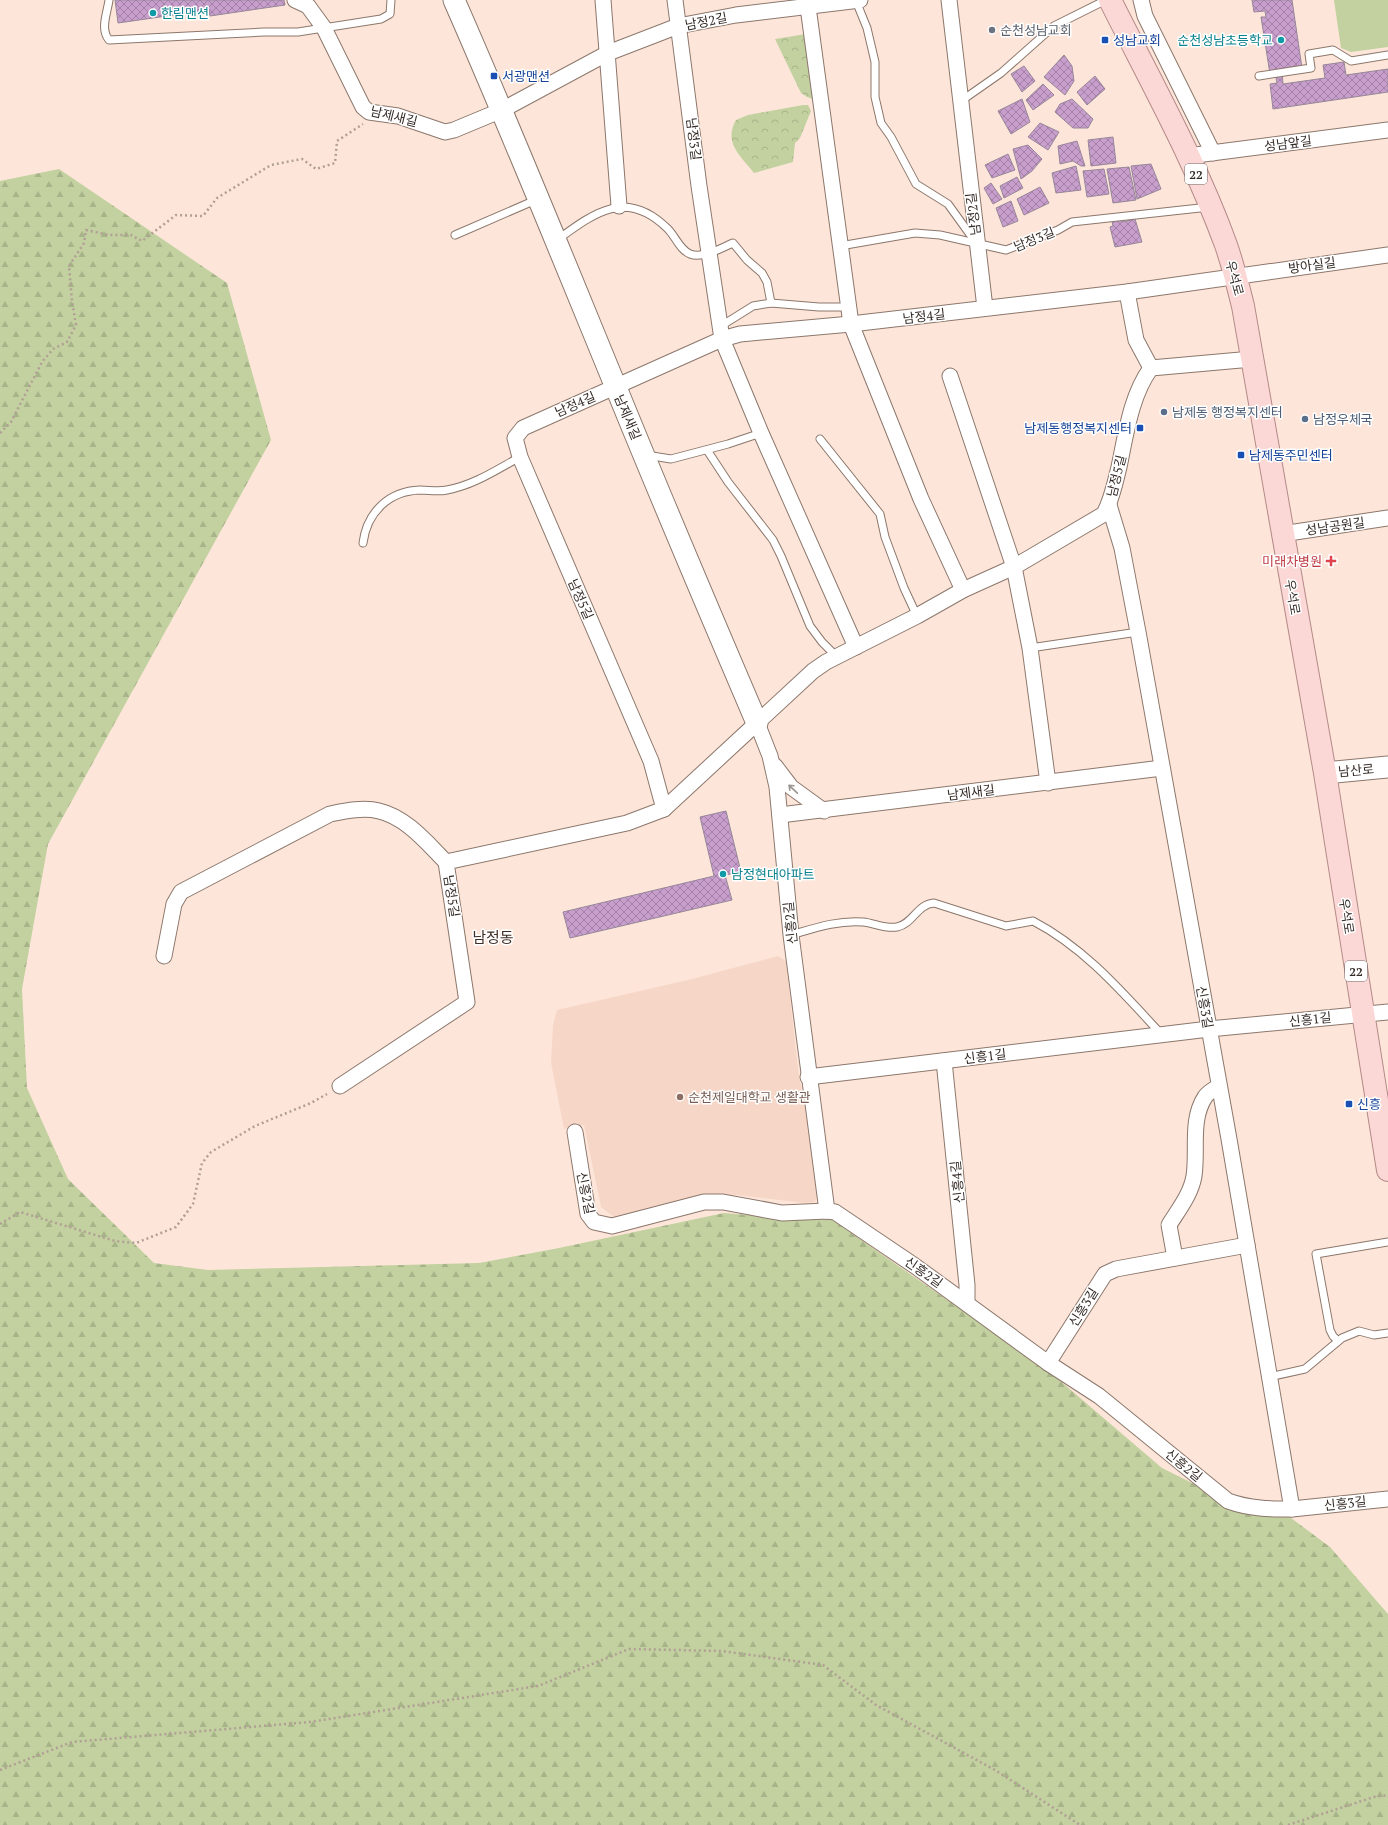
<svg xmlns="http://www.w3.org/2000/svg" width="1388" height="1825" font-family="'PT Serif','Noto Sans KR',serif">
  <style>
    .built { fill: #f6d7c7 }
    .forest { fill: url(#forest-firs) }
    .park { fill: url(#park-crowns) }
    .pitch { fill: #c2d19f }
    .building { fill: url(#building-cross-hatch); stroke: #968798 }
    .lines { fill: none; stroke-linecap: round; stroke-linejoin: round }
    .lane-casing { stroke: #8c776c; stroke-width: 9 }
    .street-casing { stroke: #8c776c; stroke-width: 17 }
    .secondary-casing { stroke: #8c776c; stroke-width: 23 }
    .primary-casing { stroke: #b48987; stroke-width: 24 }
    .path { stroke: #b19f95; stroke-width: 2.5; stroke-dasharray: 2 3; stroke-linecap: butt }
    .lane { stroke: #fff; stroke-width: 7 }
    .street { stroke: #fff; stroke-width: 15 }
    .secondary { stroke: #fff; stroke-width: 21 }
    .primary { stroke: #fbd7d6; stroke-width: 22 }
    .oneway { stroke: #9a9593 }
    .culture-dot { fill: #0f9aa8; stroke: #fff; stroke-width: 1.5 }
    .worship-dot { fill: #6b7280; stroke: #fff; stroke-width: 1.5 }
    .transit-dot { fill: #1a4fb4; stroke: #fff; stroke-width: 1.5 }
    .service-dot { fill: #5c6f8a; stroke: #fff; stroke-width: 1.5 }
    .health-dot { fill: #e0444e; stroke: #fff; stroke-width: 1.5 }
    .education-dot { fill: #8d6e63; stroke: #fff; stroke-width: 1.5 }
    .labels { text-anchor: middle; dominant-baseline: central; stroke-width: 3; stroke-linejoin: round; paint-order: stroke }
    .shield { fill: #fff; stroke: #716b68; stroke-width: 1 }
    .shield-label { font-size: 12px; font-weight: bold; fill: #342b27 }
    .culture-label { font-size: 13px; fill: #0d838f; stroke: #fff; text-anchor: start }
    .street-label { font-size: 13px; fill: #342b27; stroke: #fff }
    .worship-label { font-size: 13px; fill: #5b616d; stroke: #fff; text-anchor: start }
    .transit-label { font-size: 13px; fill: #164399; stroke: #fff; text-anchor: start }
    .service-label { font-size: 13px; fill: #4e5e75; stroke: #fff; text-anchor: start }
    .health-label { font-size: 13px; fill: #be3a42; stroke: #fff; text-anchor: end }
    .education-label { font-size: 13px; fill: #785e54; stroke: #fff; text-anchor: start }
    .quarter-label { font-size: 15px; fill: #402e25; stroke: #fff }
  </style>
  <defs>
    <pattern id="forest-firs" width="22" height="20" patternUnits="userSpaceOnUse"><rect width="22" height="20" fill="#c2d19f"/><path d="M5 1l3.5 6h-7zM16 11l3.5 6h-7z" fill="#a7b489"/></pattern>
    <pattern id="park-crowns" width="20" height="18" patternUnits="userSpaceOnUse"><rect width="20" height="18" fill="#c2d19f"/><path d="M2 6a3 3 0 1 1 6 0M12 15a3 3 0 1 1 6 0" fill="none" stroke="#a7b489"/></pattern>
    <pattern id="building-cross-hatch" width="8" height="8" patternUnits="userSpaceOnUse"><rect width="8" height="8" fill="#c89ecd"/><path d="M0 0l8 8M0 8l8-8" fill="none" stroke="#a381a6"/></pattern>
  </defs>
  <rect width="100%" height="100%" fill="#fde6d9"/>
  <path class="built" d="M778 956 786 961 798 1069 820 1191 815 1202 804 1203 738 1195 703 1194 615 1218 601 1207 584 1125 564 1129 551 1063 553 1025 557 1010 692 979Z"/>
  <path class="forest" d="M59 169 227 283 271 440 48 844 22 989 27 1088 68 1179 154 1263 208 1270 479 1263 559 1248 724 1213 775 1217 831 1219 1045 1368 1162 1468 1228 1501 1279 1509 1330 1547 1388 1614V1825H0V181Z"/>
  <g class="park">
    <path d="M806 34 813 99 807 97 801 93 775 39Z"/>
    <path d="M803 105H808L811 111 800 138 795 143 793 162 754 173C741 156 723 143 736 120L748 115Z"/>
  </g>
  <path class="pitch" d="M1334 0H1388V47L1351 52 1341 48Z"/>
  <g class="building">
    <path d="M115 0H284L285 5 210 16 209 10 118 23Z"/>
    <path d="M1252 0H1292L1302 68 1282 71 1283 84 1325 78 1323 65 1344 62 1346 75 1388 69V92L1273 109 1270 84 1277 83 1275 73 1270 74 1261 17H1266L1265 11 1254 12Z"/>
    <path d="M1064 55 1072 66 1074 81 1065 95 1044 77Z"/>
    <path d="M1024 66 1035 81 1022 92 1011 74Z"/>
    <path d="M1095 76 1105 89 1087 105 1077 92Z"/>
    <path d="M1043 84 1054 95 1033 110 1026 100Z"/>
    <path d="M1022 99 1030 122 1011 134 998 111Z"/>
    <path d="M1072 99 1093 119 1088 128H1073L1055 112 1060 104Z"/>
    <path d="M1040 123 1059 132 1048 150 1028 137Z"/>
    <path d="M1113 137 1116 163 1091 166 1088 140Z"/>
    <path d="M1077 141 1085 166H1081L1073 161 1060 164 1058 146Z"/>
    <path d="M1028 145 1042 159 1032 171 1021 179 1013 149Z"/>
    <path d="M1008 154 1015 170 992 178 985 165Z"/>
    <path d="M1151 164 1161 189 1137 199 1131 166Z"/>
    <path d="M1076 166 1081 190 1056 193 1052 173Z"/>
    <path d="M1129 167 1136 200 1113 203 1107 169Z"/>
    <path d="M1104 169 1109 194 1087 197 1083 171Z"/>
    <path d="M1017 177 1023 188 1004 198 1000 186Z"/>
    <path d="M991 183 1002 199 993 204 984 188Z"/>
    <path d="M1040 187 1049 203 1024 215 1017 199Z"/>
    <path d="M1011 201 1018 221 1003 227 996 208Z"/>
    <path d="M1121 219 1122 222 1135 219 1142 242 1115 247 1110 227 1113 226 1112 221Z"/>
    <path d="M726 811 741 872 725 875 732 900 570 938 563 912 714 876 700 817Z"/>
  </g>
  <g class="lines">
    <defs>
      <g id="lane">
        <path d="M109 0C107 14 100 29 109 40L264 32H298L381 19 390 14 391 0"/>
        <path d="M856 1 867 28 875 62V97L881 123 891 137 916 184 948 204 974 240"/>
        <path d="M1259 76 1311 68 1309 54 1333 50 1351 61 1388 55"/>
        <path d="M961 101 1001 73 1054 26 1106 0"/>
        <path d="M455 235 538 199"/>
        <path d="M557 240C595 212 627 188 668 229 675 236 680 250 690 254 703 259 721 248 733 243L747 260 762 273 767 282 771 303"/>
        <path d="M840 246 915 233 940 235 1006 250 1058 230 1072 222 1209 207"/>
        <path d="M721 326 753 306 771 303 819 307H849"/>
        <path d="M820 439 880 514 885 537 904 588 917 616"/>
        <path d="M707 450 728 482 773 540 781 556 810 626 822 642 837 657"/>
        <path d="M646 455 671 459 728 444 761 433"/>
        <path d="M363 543C367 512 389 491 420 490 429 490 438 492 447 490 474 485 496 470 520 457"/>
        <path d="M1030 648 1138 632"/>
        <path d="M791 935C815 928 838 920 863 922 874 923 885 929 897 927 913 924 917 904 934 903L1006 926 1033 921C1085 948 1123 993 1162 1035"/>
        <path d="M1338 1341 1333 1336 1330 1330 1316 1254 1388 1242"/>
        <path d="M1269 1377 1305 1369 1342 1338 1359 1331 1374 1335 1388 1333"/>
      </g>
      <g id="street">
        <path d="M295 0 308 6 324 28 363 107 369 112 398 116 445 132 454 130 502 110 608 53 678 26 736 15 860 0"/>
        <path d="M603 0 619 206"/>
        <path d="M675 0 699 186 722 339 761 433 856 647"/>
        <path d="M949 0 985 308"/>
        <path d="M1141 0 1145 16 1213 153"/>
        <path d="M808 7 851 324 921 499 963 590"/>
        <path d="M1188 156 1388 130"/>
        <path d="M1127 292 1136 340 1151 368"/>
        <path d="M950 376 1014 567 1030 648 1048 783"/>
        <path d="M1109 505 1122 548 1138 632 1229 1139 1292 1509 1388 1499"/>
        <path d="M1282 534 1388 518"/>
        <path d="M757 723 770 756 777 787 791 935 827 1211"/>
        <path d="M775 766 791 787 824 811"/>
        <path d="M664 809 651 761 520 457 515 438 523 428 722 339 740 334 851 324 1127 292 1388 255"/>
        <path d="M780 815 1162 768"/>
        <path d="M164 956 174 904 181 892 330 814C345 811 364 807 379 811 406 817 427 843 446 862"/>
        <path d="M944 1061 967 1285V1303"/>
        <path d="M808 1077 1209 1029 1388 1012"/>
        <path d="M340 1086 467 1002 446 862 627 823 664 809 813 671 826 662 917 616 963 590 1014 567 1104 514C1112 499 1115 483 1119 467 1126 434 1131 395 1151 368L1252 359"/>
        <path d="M575 1132 588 1214 594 1222 612 1226 704 1202H723L782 1213 827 1211 835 1212 915 1266 1048 1363 1099 1396 1228 1501C1250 1509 1270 1509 1292 1509"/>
        <path d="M1175 1258 1169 1225C1179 1209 1191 1194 1194 1176 1198 1150 1190 1120 1205 1097 1208 1092 1215 1089 1219 1086"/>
        <path d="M1048 1363 1105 1274 1116 1269 1247 1245"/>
      </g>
      <g id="secondary">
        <path d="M454 0C510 127 562 256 615 385 661 498 709 611 757 723"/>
        <path d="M1325 773 1388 767"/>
      </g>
      <path id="primary" d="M1110 0C1150 80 1195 160 1226 245 1233 265 1238 286 1243 306L1325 773 1388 1170"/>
    </defs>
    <use href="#lane" class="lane-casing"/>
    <use href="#street" class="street-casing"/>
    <use href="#secondary" class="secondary-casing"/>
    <use href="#primary" class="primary-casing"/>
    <g class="path">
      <path d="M0 433 11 422 42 362 53 349 67 342 76 325 72 301 69 266 84 243 86 230 109 235H131L142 241 176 215 203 216 217 198 271 165 302 159 316 169 335 163 337 141 363 124"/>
      <path d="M0 1224 20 1212 115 1241 136 1243 176 1227 193 1204 202 1163 211 1152 255 1126 311 1103 327 1094"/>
      <path d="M0 1770 72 1742 310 1722 538 1686 629 1649 722 1651 823 1665 876 1705 995 1770 1080 1825"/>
      <path d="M1288 1825 1374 1797 1388 1795"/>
    </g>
    <use href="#lane" class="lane"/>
    <use href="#street" class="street"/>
    <use href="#secondary" class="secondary"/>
    <use href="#primary" class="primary"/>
  </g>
  <defs><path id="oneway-shaft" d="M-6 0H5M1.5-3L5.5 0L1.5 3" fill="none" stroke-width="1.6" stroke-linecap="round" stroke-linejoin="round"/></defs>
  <use class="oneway" href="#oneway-shaft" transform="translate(793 789) rotate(-137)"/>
  <g class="culture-dot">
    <circle cx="153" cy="13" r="4"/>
    <circle cx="1281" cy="40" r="4"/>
    <circle cx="723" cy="874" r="4"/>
  </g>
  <circle class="worship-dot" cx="992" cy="30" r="4"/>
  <g class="transit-dot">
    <rect x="1101" y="36" width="8" height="8" rx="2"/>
    <rect x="490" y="72" width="8" height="8" rx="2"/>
    <rect x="1136" y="424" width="8" height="8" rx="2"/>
    <rect x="1237" y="451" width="8" height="8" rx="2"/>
    <rect x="1345" y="1100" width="8" height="8" rx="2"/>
  </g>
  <g class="service-dot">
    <circle cx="1164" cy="412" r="4"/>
    <circle cx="1305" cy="419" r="4"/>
  </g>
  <path class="health-dot" d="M1329 555h4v4h4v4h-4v4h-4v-4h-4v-4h4z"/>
  <circle class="education-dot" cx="680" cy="1097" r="4"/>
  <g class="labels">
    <g class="shield">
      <rect x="1185" y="164" width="22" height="20" rx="3"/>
      <rect x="1345" y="961" width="22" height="20" rx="3"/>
    </g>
    <g class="shield-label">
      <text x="1196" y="174">22</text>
      <text x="1356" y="971">22</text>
    </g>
    <g class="culture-label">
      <text x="161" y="13">한림맨션</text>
      <text x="1273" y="40" text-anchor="end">순천성남초등학교</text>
      <text x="731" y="874">남정현대아파트</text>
    </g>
    <g class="street-label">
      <text transform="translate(706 21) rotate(-11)">남정2길</text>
      <text transform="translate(394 116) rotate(14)">남제새길</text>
      <text transform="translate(694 139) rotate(83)">남정3길</text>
      <text transform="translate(1288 143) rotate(-7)">성남앞길</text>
      <text transform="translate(973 214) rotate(-97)">남정2길</text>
      <text transform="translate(1034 239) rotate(-22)">남정3길</text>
      <text transform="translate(1312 265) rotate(-8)">방아실길</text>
      <text transform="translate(1235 278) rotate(75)">우석로</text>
      <text transform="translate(924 316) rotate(-7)">남정4길</text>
      <text transform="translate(575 404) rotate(-24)">남정4길</text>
      <text transform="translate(628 417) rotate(67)">남제새길</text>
      <text transform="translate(1116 476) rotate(-76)">남정5길</text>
      <text transform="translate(1335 526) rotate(-8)">성남공원길</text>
      <text transform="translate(1293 597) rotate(80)">우석로</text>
      <text transform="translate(581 599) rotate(66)">남정5길</text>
      <text transform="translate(1356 770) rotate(-5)">남산로</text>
      <text transform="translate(971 792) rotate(-7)">남제새길</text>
      <text transform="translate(452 896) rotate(81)">남정5길</text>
      <text transform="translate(1347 916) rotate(81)">우석로</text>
      <text transform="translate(790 923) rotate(-96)">신흥2길</text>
      <text transform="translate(1205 1007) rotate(80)">신흥3길</text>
      <text transform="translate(1310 1019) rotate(-6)">신흥1길</text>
      <text transform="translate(985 1056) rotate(-7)">신흥1길</text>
      <text transform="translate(957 1182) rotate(-96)">신흥4길</text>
      <text transform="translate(586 1193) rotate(78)">신흥2길</text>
      <text transform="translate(924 1272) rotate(35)">신흥2길</text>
      <text transform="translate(1083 1307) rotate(-58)">신흥3길</text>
      <text transform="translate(1184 1465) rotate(39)">신흥2길</text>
      <text transform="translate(1345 1503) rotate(-6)">신흥3길</text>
    </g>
    <g class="worship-label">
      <text x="1000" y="30">순천성남교회</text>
    </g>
    <g class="transit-label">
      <text x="1113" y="40">성남교회</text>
      <text x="502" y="76">서광맨션</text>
      <text x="1132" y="428" text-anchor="end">남제동행정복지센터</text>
      <text x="1249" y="455">남제동주민센터</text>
      <text x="1357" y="1104">신흥</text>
    </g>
    <g class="service-label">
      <text x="1172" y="412">남제동 행정복지센터</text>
      <text x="1313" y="419">남정우체국</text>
    </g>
    <g class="health-label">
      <text x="1322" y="561">미래차병원</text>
    </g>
    <g class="education-label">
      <text x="688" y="1097">순천제일대학교 생활관</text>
    </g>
    <g class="quarter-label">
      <text x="493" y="937">남정동</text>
    </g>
  </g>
</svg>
